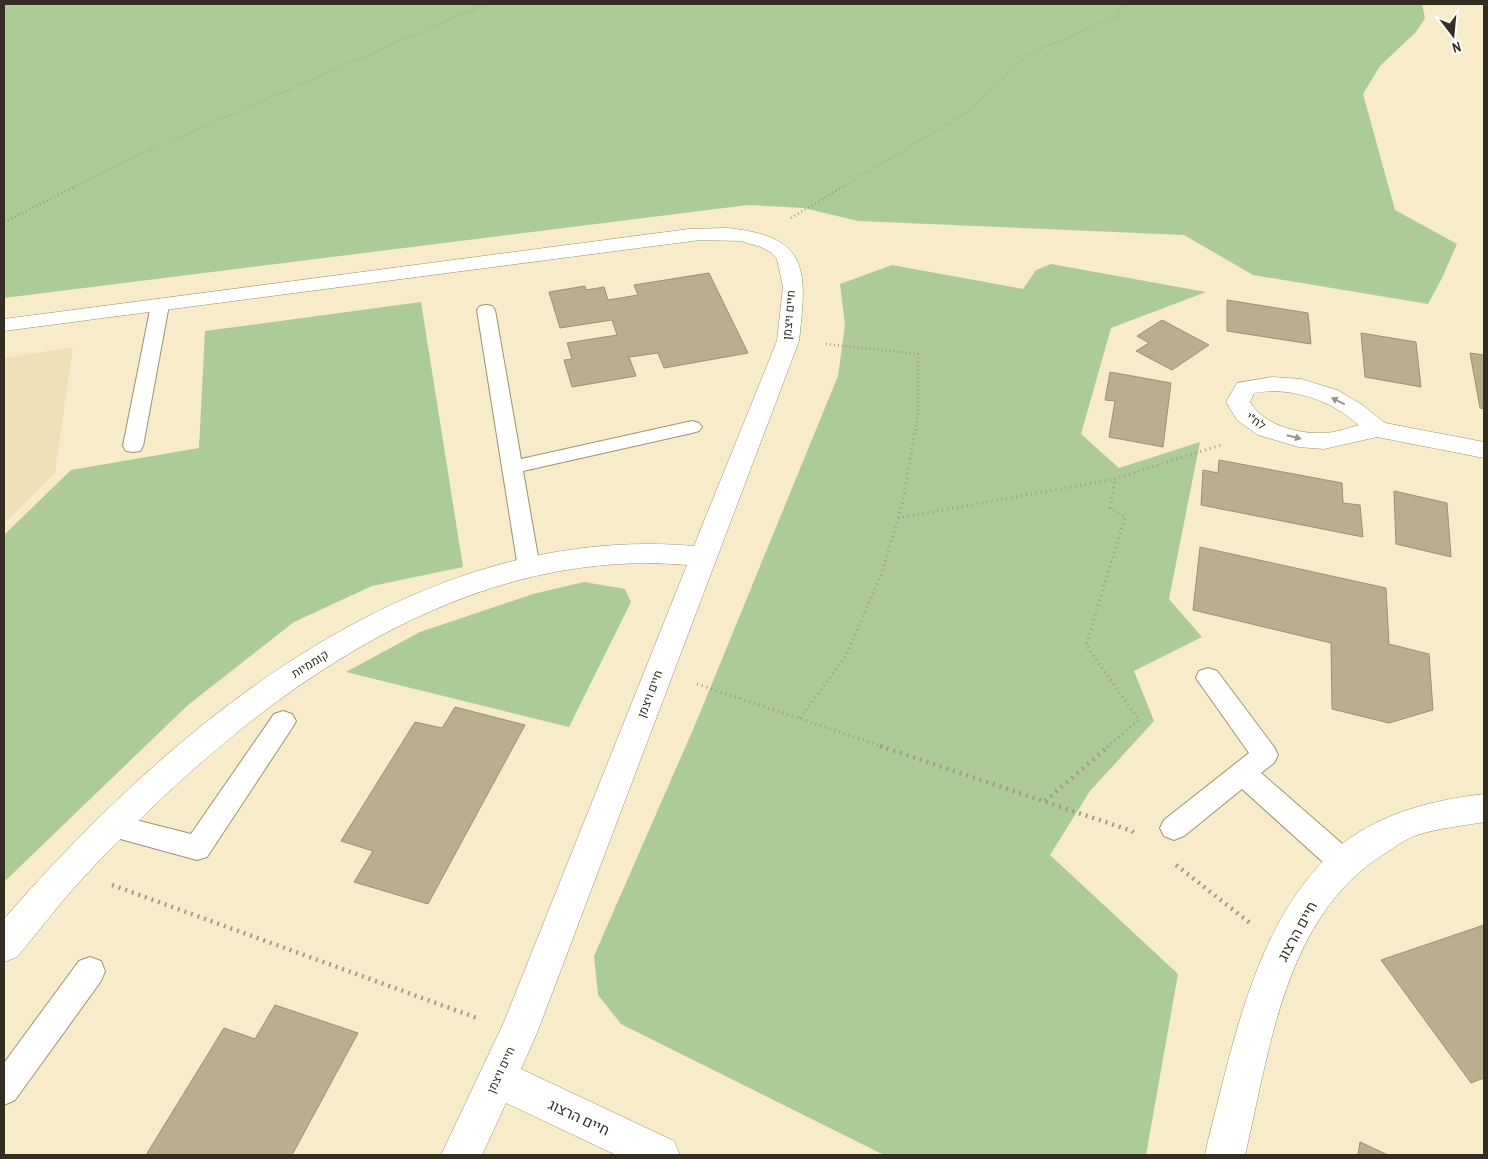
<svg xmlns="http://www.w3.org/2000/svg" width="1488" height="1159" font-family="'Archivo Narrow',Heebo,sans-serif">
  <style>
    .built { fill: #efe0b7 }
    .green { fill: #adcb97 }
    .building { fill: #baae8e; stroke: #9c9171 }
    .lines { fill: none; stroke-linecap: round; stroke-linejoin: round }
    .service-casing { stroke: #9d9272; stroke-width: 2 }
    .minor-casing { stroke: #9d9272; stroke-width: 1 }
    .path-far3 { stroke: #a49b82; stroke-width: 2; stroke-dasharray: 0.5 2.5; stroke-linecap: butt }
    .path-far2 { stroke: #a49b82; stroke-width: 2.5; stroke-dasharray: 1 3; stroke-linecap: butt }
    .path-far1 { stroke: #a49b82; stroke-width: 3; stroke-dasharray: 1 4; stroke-linecap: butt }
    .path { stroke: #a49b82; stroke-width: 4.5; stroke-dasharray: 2 5; stroke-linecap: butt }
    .service { fill: #fff; fill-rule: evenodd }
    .minor { fill: #fff; fill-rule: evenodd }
    .oneway { fill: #999690 }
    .labels { text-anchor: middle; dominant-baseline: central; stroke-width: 4; stroke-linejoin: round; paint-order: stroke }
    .street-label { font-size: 12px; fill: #332e21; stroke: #fff }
    .near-street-label { font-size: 15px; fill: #332e21; stroke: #fff }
  </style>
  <rect width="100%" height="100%" fill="#f7ebc9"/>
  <path class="built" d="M73 347 55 473 4 523V358Z"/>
  <g class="green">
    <path d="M4 4H1422L1425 18 1416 32 1380 66 1363 94 1395 210 1457 244 1442 278 1428 304 1253 275 1184 235 858 221 804 208 748 205 4 298Z"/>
    <path d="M1051 264 1206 292 1111 328 1081 434 1119 468 1200 442 1169 599 1202 637 1134 671 1154 721 1090 791 1050 855 1178 974 1146 1155H884L621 1024 598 995 594 956 695 725 838 376 845 325 840 284 892 265 1023 289 1036 270Z"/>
    <path d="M421 302 463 567 372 586 294 622 188 705 4 882V535L71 470 199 448 205 331Z"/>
    <path d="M584 582 625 589 631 602 569 727 346 672 420 632 533 594Z"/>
  </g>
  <g class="building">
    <path d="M709 273 748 353 664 368 658 353 629 357 636 376 572 387 564 360 572 359 567 343 617 335 612 320 560 328 549 292 585 286 586 290 604 287 608 300 638 295 634 285Z"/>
    <path d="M1227 300 1308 313 1311 344 1227 331Z"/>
    <path d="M1162 320 1209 345 1172 370 1136 351 1149 343 1137 336Z"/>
    <path d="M1361 333 1416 342 1421 387 1365 377Z"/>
    <path d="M1470 353 1484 355V409L1480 408Z"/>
    <path d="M1110 372 1171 383 1163 447 1109 437 1115 401 1105 400Z"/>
    <path d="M1219 460 1342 483 1343 503 1360 505 1363 537 1201 505 1203 470 1218 473Z"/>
    <path d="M1394 491 1447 503 1451 557 1396 544Z"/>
    <path d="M1200 547 1386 588 1389 644 1429 654 1433 710 1389 723 1332 709 1331 643 1193 610Z"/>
    <path d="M455 707 525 725 428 904 354 882 373 851 341 841 415 722 442 728Z"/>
    <path d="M1484 925V1078L1471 1083 1381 960Z"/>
    <path d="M275 1005 358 1033 292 1155H146L224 1028 255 1039Z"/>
    <path d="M1360 1142 1388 1155H1358Z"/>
  </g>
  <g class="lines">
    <defs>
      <g id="service">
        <path d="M160 300 166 301 169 305 143 446 140 451 133 452 126 451 123 446 151 305 154 301Z"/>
        <path d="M486 305 492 306 495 310 521 459 692 421 699 423 702 427 699 431 692 433 523 471 540 568 537 574 529 576 521 574 518 568 477 310 480 306Z"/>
        <path d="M1208 668 1217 671 1274 747 1278 755 1274 763 1261 773 1355 855 1359 864 1355 873 1345 877 1335 873 1242 789 1184 836 1174 840 1164 836 1160 828 1164 820 1249 753 1196 678 1199 671Z"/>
        <path d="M283 711 292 714 296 721 292 728 207 857 197 860 102 834 98 826 102 818 112 814 191 834 274 714Z"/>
        <path d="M90 957 101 961 105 971 101 981 15 1100 4 1105V1063L79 961Z"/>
      </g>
      <g id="minor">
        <path d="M727 228C810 236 807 270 799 341L537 1033 521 1069 674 1141 680 1155H616L506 1103 482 1155H441L504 1022 687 565C446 544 236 713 82 879 59 904 39 931 17 957L4 962V919C175 722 416 522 694 546L777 341 783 287 777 259 772 253 761 247 741 241 700 240 4 331V319L689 229Z"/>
        <path d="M1272 377 1301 379 1337 390 1361 404 1385 423 1484 442V458L1377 437 1324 449 1299 447 1258 435 1237 420 1226 402 1237 383ZM1272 391C1306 392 1333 403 1359 425 1347 428 1335 433 1323 433 1298 434 1263 425 1250 402L1254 393Z"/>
        <path d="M1484 794V822C1462 826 1439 828 1417 835 1405 839 1395 847 1384 854 1284 917 1270 1050 1245 1155H1205C1209 1133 1216 1111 1221 1089 1243 1002 1270 903 1342 844 1383 812 1434 800 1484 794Z"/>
      </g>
    </defs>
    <use href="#service" class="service-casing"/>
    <use href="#minor" class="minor-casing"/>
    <g class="path-far3">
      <path d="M73 187 132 158 485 4"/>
      <path d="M842 187 964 114 1031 53 1116 17 1123 4"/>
    </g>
    <g class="path-far2">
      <path d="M791 218 844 186"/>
      <path d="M4 222 76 186"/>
      <path d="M826 344 918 354V414L915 431"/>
    </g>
    <g class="path-far1">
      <path d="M898 518 1115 479 1224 444"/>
      <path d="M697 684 884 747"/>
      <path d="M800 718 845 657 881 576 903 501 915 429"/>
      <path d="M1107 747 1139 720 1086 645 1125 517 1110 508 1115 479"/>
    </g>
    <g class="path">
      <path d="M880 746 1132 831 1135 834"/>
      <path d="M1045 801 1109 746"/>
      <path d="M1176 865 1250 923"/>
      <path d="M112 885 477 1018"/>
    </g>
    <use href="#service" class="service"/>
    <use href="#minor" class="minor"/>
  </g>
  <defs><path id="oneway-solid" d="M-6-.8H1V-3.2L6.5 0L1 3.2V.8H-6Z" transform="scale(1.25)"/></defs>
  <g class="oneway">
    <use href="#oneway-solid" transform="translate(1338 401) rotate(-154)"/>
    <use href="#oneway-solid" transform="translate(1294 437) rotate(14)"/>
  </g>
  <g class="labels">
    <g class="street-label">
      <text transform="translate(789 315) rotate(-85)">חיים ויצמן</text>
      <text transform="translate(1256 421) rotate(35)">לח"י</text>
      <text transform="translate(310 664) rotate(-32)">קוממיות</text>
      <text transform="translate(650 694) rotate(-69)">חיים ויצמן</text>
      <text transform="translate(501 1070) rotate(-65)">חיים ויצמן</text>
    </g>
    <g class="near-street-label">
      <text transform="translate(1297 931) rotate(-61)">חיים הרצוג</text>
      <text transform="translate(579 1117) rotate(25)">חיים הרצוג</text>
    </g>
  </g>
  <rect width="1488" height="1159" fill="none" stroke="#332e21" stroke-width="10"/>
  <g transform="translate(1453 35) rotate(164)" stroke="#ffffff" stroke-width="4" paint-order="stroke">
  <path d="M0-4L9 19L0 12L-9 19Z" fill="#332e21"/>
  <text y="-8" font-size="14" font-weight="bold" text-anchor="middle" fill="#332e21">N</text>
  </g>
</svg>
